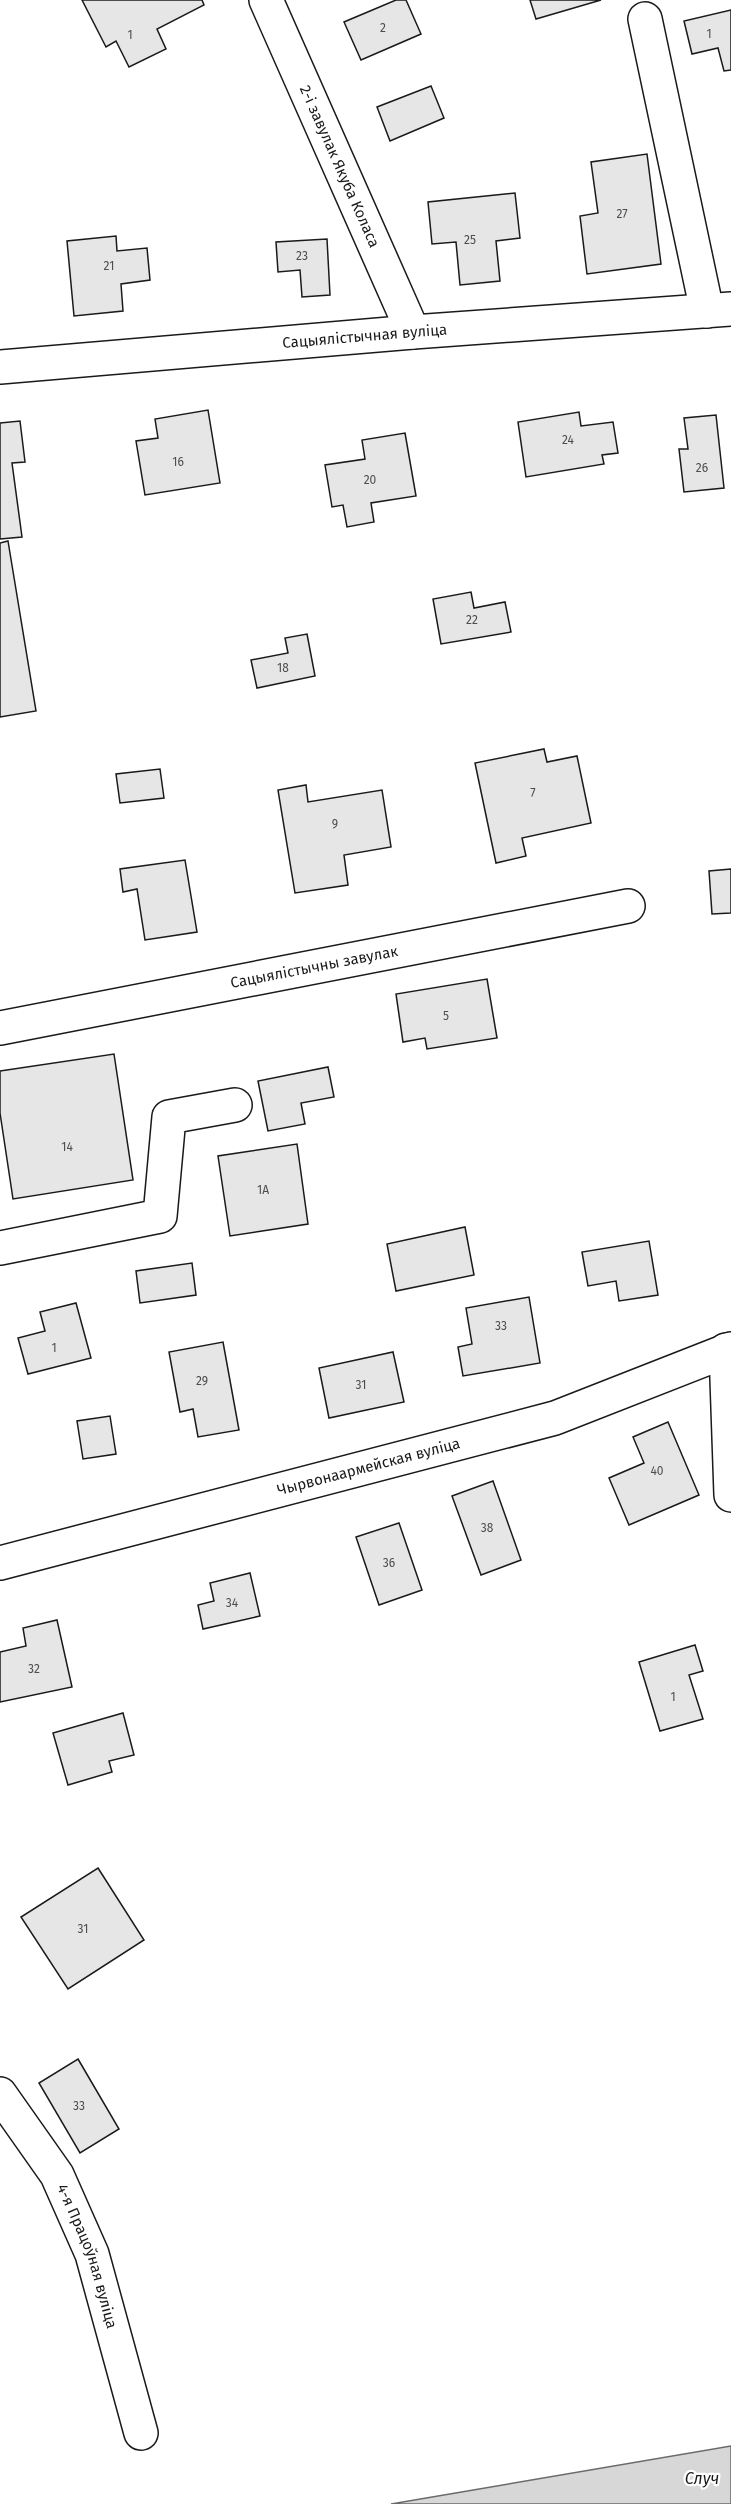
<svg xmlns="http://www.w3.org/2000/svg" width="731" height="2504" font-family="'Fira Sans',sans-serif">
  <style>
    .water { fill: #d7d7d7; stroke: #6a6a6a; stroke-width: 1.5 }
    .building { fill: #e6e6e6; stroke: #1a1a1a; stroke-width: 1.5 }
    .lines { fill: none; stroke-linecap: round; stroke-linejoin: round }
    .minor-casing { stroke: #1a1a1a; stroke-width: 36 }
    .major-casing { stroke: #1a1a1a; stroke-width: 36 }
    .minor { stroke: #fff; stroke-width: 33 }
    .major { stroke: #fff; stroke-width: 33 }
    .labels { text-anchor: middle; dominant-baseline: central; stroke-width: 4.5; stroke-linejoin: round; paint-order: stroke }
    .number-label { font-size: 12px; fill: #4d4d4d }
    .street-label { font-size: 15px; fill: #1a1a1a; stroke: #fff }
    .water-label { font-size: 16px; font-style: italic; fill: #1a1a1a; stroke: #fff }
  </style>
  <rect width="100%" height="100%" fill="#fff"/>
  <path class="water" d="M731 2446V2504H391Z"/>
  <g class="building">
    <path d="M82 0H202L204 5 157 29 166 49 129 67 116 41 106 47Z"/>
    <path d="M396 0H406L421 34 361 60 344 22Z"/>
    <path d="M530 0H601L536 19Z"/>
    <path d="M731 10V70L724 71 718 48 692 54 684 21Z"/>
    <path d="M431 86 444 118 390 141 377 107Z"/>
    <path d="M647 154 661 264 587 274 580 216 598 213 591 162Z"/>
    <path d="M515 193 520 238 496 241 500 281 460 285 456 242 432 244 428 202Z"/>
    <path d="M116 236 117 251 147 248 150 280 121 284 123 311 74 316 67 241Z"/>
    <path d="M327 239 330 295 302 297 300 270 278 272 276 242Z"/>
    <path d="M208 410 220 483 145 495 136 441 158 438 155 419Z"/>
    <path d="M579 412 581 426 613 422 618 453 602 455 604 464 526 477 518 422Z"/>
    <path d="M716 415 724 488 684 492 679 449H688L684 418Z"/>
    <path d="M20 421 25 462 12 463 22 537 0 539V423Z"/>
    <path d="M405 433 416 496 371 503 374 522 347 527 343 505 332 507 325 465 365 459 362 440Z"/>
    <path d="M8 541 36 711 0 717V543Z"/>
    <path d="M471 592 474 608 505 602 511 632 441 644 433 599Z"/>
    <path d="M307 634 315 676 257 688 251 660 288 653 285 638Z"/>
    <path d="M544 749 547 762 577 756 591 823 522 838 526 856 496 863 475 763Z"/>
    <path d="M160 769 164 798 120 803 116 774Z"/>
    <path d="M306 785 308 802 382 790 391 847 344 855 348 885 295 893 278 790Z"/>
    <path d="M185 860 197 932 145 940 137 889 123 892 120 869Z"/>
    <path d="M731 869V913L712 914 709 871Z"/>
    <path d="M487 979 497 1038 427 1049 425 1038 403 1042 396 994Z"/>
    <path d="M114 1054 133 1180 13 1199 0 1113V1071Z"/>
    <path d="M328 1067 334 1097 301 1103 305 1124 268 1131 258 1081Z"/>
    <path d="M297 1144 308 1224 230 1236 218 1156Z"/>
    <path d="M465 1227 474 1275 396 1291 387 1244Z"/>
    <path d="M649 1241 658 1295 619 1301 616 1281 588 1286 582 1252Z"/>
    <path d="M192 1263 196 1295 140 1303 136 1271Z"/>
    <path d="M529 1297 540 1363 463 1376 458 1347 472 1344 466 1308Z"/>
    <path d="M76 1303 91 1358 28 1374 18 1338 45 1331 40 1312Z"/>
    <path d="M223 1342 239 1430 198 1437 193 1409 180 1412 169 1352Z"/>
    <path d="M393 1352 404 1402 329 1418 319 1368Z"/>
    <path d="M110 1416 116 1454 83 1459 77 1421Z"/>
    <path d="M668 1422 699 1495 629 1525 609 1478 644 1463 633 1437Z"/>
    <path d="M493 1481 521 1560 481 1575 452 1496Z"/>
    <path d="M399 1523 422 1590 379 1605 356 1537Z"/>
    <path d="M250 1573 260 1616 203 1629 198 1605 214 1601 210 1583Z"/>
    <path d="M57 1620 72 1687 0 1702V1652L26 1646 23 1628Z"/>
    <path d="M695 1645 703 1671 689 1675 703 1719 660 1731 639 1662Z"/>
    <path d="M123 1713 134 1755 109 1761 112 1772 68 1785 53 1733Z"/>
    <path d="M98 1868 144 1940 68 1989 21 1917Z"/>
    <path d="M78 2059 119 2129 80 2153 39 2083Z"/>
  </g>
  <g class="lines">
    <defs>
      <g id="minor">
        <path id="s1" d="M266 0 413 332"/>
        <path d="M645 19 707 311"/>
        <path id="s2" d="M0 1028 628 906"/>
        <path d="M0 1248 160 1216 169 1117 235 1105"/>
        <path d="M726 1350 731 1495"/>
        <path id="s3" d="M0 1563 555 1418 731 1349"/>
        <path id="s4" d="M0 2094 57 2175 92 2254 141 2433"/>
      </g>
      <g id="major">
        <path id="s5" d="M0 367 413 332 731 309"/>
      </g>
    </defs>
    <use href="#minor" class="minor-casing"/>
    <use href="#major" class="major-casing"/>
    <use href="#minor" class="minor"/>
    <use href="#major" class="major"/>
  </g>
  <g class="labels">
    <g class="number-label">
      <text x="383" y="28">2</text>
      <text x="709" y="34">1</text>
      <text x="130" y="35">1</text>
      <text x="622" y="214">27</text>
      <text x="470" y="240">25</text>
      <text x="302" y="256">23</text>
      <text x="109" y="266">21</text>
      <text x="568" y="440">24</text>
      <text x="178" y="462">16</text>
      <text x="702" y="468">26</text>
      <text x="370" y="480">20</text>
      <text x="472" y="620">22</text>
      <text x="283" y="668">18</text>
      <text x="533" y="793">7</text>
      <text x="335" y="824">9</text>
      <text x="446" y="1016">5</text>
      <text x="67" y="1147">14</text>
      <text x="263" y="1190">1А</text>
      <text x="501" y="1326">33</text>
      <text x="54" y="1348">1</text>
      <text x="202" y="1381">29</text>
      <text x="361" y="1385">31</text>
      <text x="657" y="1471">40</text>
      <text x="487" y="1528">38</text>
      <text x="389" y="1563">36</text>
      <text x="232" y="1603">34</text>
      <text x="34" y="1669">32</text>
      <text x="673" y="1697">1</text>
      <text x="83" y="1929">31</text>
      <text x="79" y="2106">33</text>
    </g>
    <g class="street-label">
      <text stroke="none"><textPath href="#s1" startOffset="182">2-і завулак Якуба Коласа</textPath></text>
      <text stroke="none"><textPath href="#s5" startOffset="366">Сацыялістычная вуліца</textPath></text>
      <text stroke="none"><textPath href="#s2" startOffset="320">Сацыялістычны завулак</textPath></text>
      <text stroke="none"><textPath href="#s3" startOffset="381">Чырвонаармейская вуліца</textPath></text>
      <text stroke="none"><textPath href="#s4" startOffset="186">4-я Працоўная вуліца</textPath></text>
    </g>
    <g class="water-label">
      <text x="702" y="2478">Случ</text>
    </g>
  </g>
</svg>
